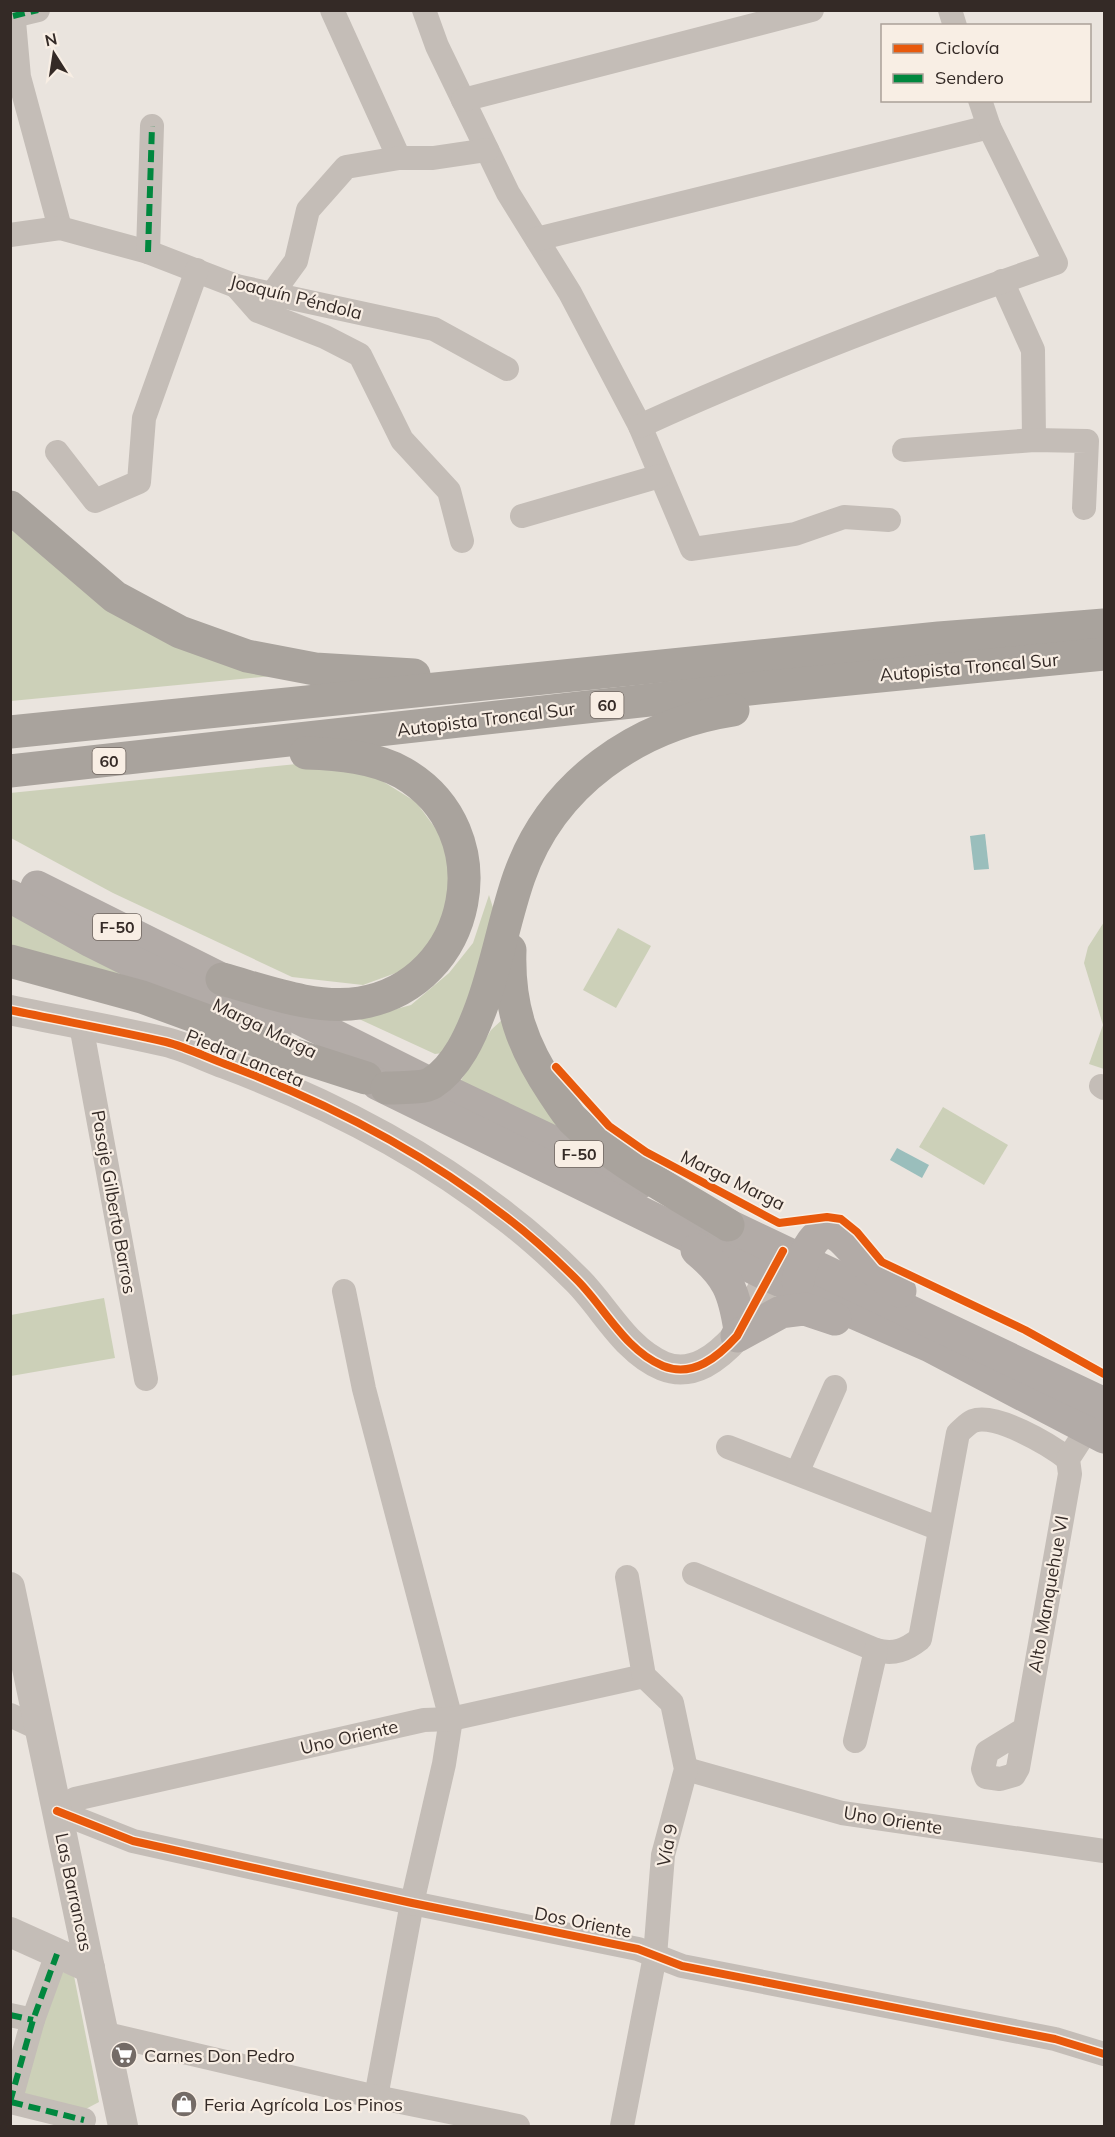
<svg xmlns="http://www.w3.org/2000/svg" width="1115" height="2137" font-family="Mulish,sans-serif">
  <style>
    .green { fill: #ccd0b8 }
    .water { fill: #9abebc }
    .lines { fill: none; stroke-linecap: round; stroke-linejoin: round }
    .minor { stroke: #c4bdb7; stroke-width: 24 }
    .tertiary { stroke: #c4bdb7; stroke-width: 30 }
    .primary { stroke: #b2aba7; stroke-width: 33 }
    .motorway { stroke: #a9a39d; stroke-width: 33 }
    .quiet { stroke: #00873e; stroke-width: 6; stroke-dasharray: 12 6; stroke-linecap: butt }
    .cycleway-casing { stroke: #f8eee4; stroke-width: 11 }
    .cycleway { stroke: #e8590c; stroke-width: 8 }
    .labels { text-anchor: middle; dominant-baseline: central; stroke-width: 4.5; stroke-linejoin: round; paint-order: stroke }
    .shield { fill: #f8eee4; stroke: #6f655f; stroke-width: 1.5 }
    .shield-label { font-size: 16px; font-weight: bold; fill: #342a26 }
    .street-label { font-size: 18px; fill: #342a26; stroke: #f8eee4 }
    .poi-label { font-size: 18px; fill: #342a26; stroke: #f8eee4; text-anchor: start }
  </style>
  <rect width="100%" height="100%" fill="#eae4de"/>
  <g class="green">
    <path d="M11 530 108 601 292 674 11 701Z"/>
    <path d="M297 764 371 774 416 802 447 844 452 894 438 938 404 970 363 985 292 977 113 893 11 838 10 793Z"/>
    <path d="M489 895 499 927 450 1052 435 1054 359 1019 411 1005 449 973 473 943Z"/>
    <path d="M10 911 151 988 11 947Z"/>
    <path d="M1104 922V1069L1089 1064 1103 1025 1084 963 1088 947Z"/>
    <path d="M618 928 651 946 616 1008 583 990Z"/>
    <path d="M504 1018C521 1071 531 1093 568 1135L460 1082 491 1030Z"/>
    <path d="M943 1107 1008 1145 984 1185 919 1147Z"/>
    <path d="M104 1298 115 1358 11 1376V1315Z"/>
    <path d="M57 1970 74 1976 99 2102 82 2111 19 2095Z"/>
  </g>
  <g class="water">
    <path d="M985 834 989 869 974 870 970 836Z"/>
    <path d="M897 1148 929 1165 922 1178 890 1160Z"/>
  </g>
  <g class="lines">
    <g class="minor">
      <path d="M13 10 19 77 60 228"/>
      <path d="M332 10 399 158"/>
      <path d="M424 10 437 46 508 193 570 293 640 426 692 549 795 534 844 517 889 520"/>
      <path d="M950 10 955 26"/>
      <path d="M13 16 38 10"/>
      <path d="M463 100 812 10"/>
      <path d="M10 235 60 228 148 252 236 286 434 329 507 369"/>
      <path d="M537 239 989 127"/>
      <path d="M148 252 152 126"/>
      <path d="M1002 281 1033 350 1034 440"/>
      <path d="M236 286 258 311 325 337 360 355 402 440 449 491 462 541"/>
      <path d="M272 294 296 261 308 210 346 167 399 158H433L487 150"/>
      <path d="M640 426C776 364 915 311 1056 263L989 127 980 100"/>
      <path d="M904 450 1034 440 1087 441 1084 508"/>
      <path d="M57 452 95 501 139 482 144 418 197 270"/>
      <path d="M522 516 660 476"/>
      <path d="M81 1025 146 1379"/>
      <path d="M1101 1086 1104 1088"/>
      <path d="M344 1291 364 1389 451 1719 444 1764 412 1903 376 2097"/>
      <path d="M728 1447 940 1529"/>
      <path d="M797 1473 835 1387"/>
      <path d="M694 1574 876 1650C894 1655 906 1650 920 1639L958 1433C963 1429 968 1423 973 1421 995 1412 1050 1445 1068 1459"/>
      <path d="M10 1715 38 1728"/>
      <path d="M1023 1730 987 1752 983 1769 986 1777 1000 1779 1014 1775 1018 1768 1070 1474 1068 1459 1088 1428"/>
      <path d="M855 1741 876 1650"/>
      <path d="M686 1769 842 1813 1104 1851"/>
      <path d="M57 1811 133 1841 412 1903 638 1949 682 1966 1055 2039 1104 2054"/>
      <path d="M57 1811 75 1799 424 1720 451 1719 644 1676"/>
      <path d="M10 2015 33 2020"/>
      <path d="M102 2033 376 2097 518 2126"/>
      <path d="M10 2102 33 2020 57 1954"/>
      <path d="M11 2102 84 2120"/>
      <path d="M622 2126 655 1956 663 1855 686 1769 672 1703 644 1676 627 1577"/>
    </g>
    <g class="tertiary">
      <path d="M10 1010C62 1021 114 1030 166 1042 186 1047 206 1057 225 1064 324 1101 423 1152 506 1217 531 1236 555 1258 577 1280 605 1308 625 1350 663 1366 693 1378 718 1357 737 1336L781 1255"/>
      <path d="M10 1587 123 2126"/>
      <path d="M10 1932 90 1968"/>
    </g>
    <g class="primary">
      <path d="M37 887 431 1084 639 1183"/>
      <path d="M10 896 91 941 275 1033"/>
      <path d="M378 1084 768 1275 930 1346 1104 1437"/>
      <path d="M702 1213 1104 1404"/>
      <path d="M697 1250C728 1276 734 1291 740 1330"/>
      <path d="M798 1281C801 1265 812 1221 837 1235 847 1241 855 1254 864 1262 876 1272 889 1280 900 1291"/>
      <path d="M737 1336 781 1312 805 1309 835 1319"/>
    </g>
    <g class="motorway">
      <path d="M10 507 115 597 180 632 247 656 315 669 414 675"/>
      <path d="M10 732 939 638 1104 625"/>
      <path d="M10 771 758 688 1104 654"/>
      <path d="M510 950C508 1006 522 1046 553 1092 559 1101 565 1111 572 1119 616 1163 675 1192 728 1225"/>
      <path d="M10 961 142 997 235 1031 276 1049 366 1078"/>
      <path d="M222 979C266 991 314 1010 360 1003 474 984 503 831 403 773 375 757 338 754 306 753"/>
      <path d="M387 1088C400 1087 422 1089 432 1083 457 1067 471 1035 481 1008 497 965 504 920 519 877 552 783 637 725 733 710"/>
    </g>
    <g class="quiet">
      <path d="M13 16 38 10"/>
      <path d="M148 252 152 126"/>
      <path d="M10 2015 33 2020"/>
      <path d="M10 2102 33 2020 57 1954"/>
      <path d="M11 2102 84 2120"/>
    </g>
    <defs>
      <g id="cycleway">
        <path d="M10 1010C62 1021 114 1030 166 1042 186 1047 206 1057 225 1064 324 1101 423 1152 506 1217 531 1236 555 1258 577 1280 605 1308 625 1350 663 1366 693 1378 718 1357 737 1336L783 1251"/>
        <path d="M556 1067 609 1126 646 1152 779 1223 827 1217 841 1219 857 1232 882 1262 1025 1330 1104 1374"/>
        <path d="M57 1811 133 1841 412 1903 638 1949 682 1966 1055 2039 1104 2054"/>
      </g>
    </defs>
    <use href="#cycleway" class="cycleway-casing"/>
    <use href="#cycleway" class="cycleway"/>
  </g>
  <defs>
    <symbol id="supermarket-disc" viewBox="-11 -11 22 22"><circle r="9.5" fill="#746b66" stroke="#f8eee4"/><path d="M-6-5.5h2.5l.6 2H6L4.5 2H-2.5L-4.4-4H-6ZM-1.5 3.2a1.3 1.3 0 1 0 .1 0ZM3 3.2a1.3 1.3 0 1 0 .1 0Z" fill="#fff"/></symbol>
    <symbol id="shop-disc" viewBox="-11 -11 22 22"><circle r="9.5" fill="#746b66" stroke="#f8eee4"/><path d="M-5-2.5h2.3a2.7 3.5 0 0 1 5.4 0H5L5.5 6h-11ZM-1.5-2.5h3a1.5 2.3 0 0 0-3 0Z" fill="#fff"/></symbol>
  </defs>
  <g fill-rule="evenodd">
    <use href="#supermarket-disc" x="109" y="2040" width="30" height="30"/>
    <use href="#shop-disc" x="169" y="2089" width="30" height="30"/>
  </g>
  <g class="labels">
    <g class="shield">
      <rect x="590.5" y="692" width="33" height="26" rx="4.5"/>
      <rect x="92.5" y="748" width="33" height="26" rx="4.5"/>
      <rect x="93" y="914" width="48" height="26" rx="4.5"/>
      <rect x="555" y="1141" width="48" height="26" rx="4.5"/>
    </g>
    <g class="shield-label">
      <text x="607" y="705">60</text>
      <text x="109" y="761">60</text>
      <text x="117" y="927">F-50</text>
      <text x="579" y="1154">F-50</text>
    </g>
    <g class="street-label">
      <text transform="translate(296 297) rotate(14)">Joaquín Péndola</text>
      <text transform="translate(969 667) rotate(-5)">Autopista Troncal Sur</text>
      <text transform="translate(486 719) rotate(-7)">Autopista Troncal Sur</text>
      <text transform="translate(265 1028) rotate(26)">Marga Marga</text>
      <text transform="translate(245 1058) rotate(22)">Piedra Lanceta</text>
      <text transform="translate(733 1180) rotate(26)">Marga Marga</text>
      <text transform="translate(114 1202) rotate(80)">Pasaje Gilberto Barros</text>
      <text transform="translate(1048 1594) rotate(-80)">Alto Manquehue VI</text>
      <text transform="translate(349 1737) rotate(-13)">Uno Oriente</text>
      <text transform="translate(893 1820) rotate(9)">Uno Oriente</text>
      <text transform="translate(667 1845) rotate(-79)">Vía 9</text>
      <text transform="translate(74 1892) rotate(78)">Las Barrancas</text>
      <text transform="translate(583 1922) rotate(11)">Dos Oriente</text>
    </g>
    <g class="poi-label">
      <text x="144" y="2055">Carnes Don Pedro</text>
      <text x="204" y="2104">Feria Agrícola Los Pinos</text>
    </g>
  </g>
  <rect width="1115" height="2137" fill="none" stroke="#342a26" stroke-width="24"/>
  <rect x="881" y="24" width="210" height="78" fill="#f8eee4" stroke="#aaa098" stroke-width="1.5"/>
  <rect x="893" y="44" width="30" height="9" fill="#e8590c" stroke="#aaa098" stroke-width="1.5"/>
  <text x="935" y="54" font-size="18" fill="#342a26">Ciclovía</text>
  <rect x="893" y="74" width="30" height="9" fill="#00873e" stroke="#aaa098" stroke-width="1.5"/>
  <text x="935" y="84" font-size="18" fill="#342a26">Sendero</text>
  <g transform="translate(54 54) rotate(348)" stroke="#f8eee4" stroke-width="4.5" paint-order="stroke">
  <path d="M0-4.5L10 22L0 15L-10 22Z" fill="#342a26"/>
  <text y="-9" font-size="16" font-weight="bold" text-anchor="middle" fill="#342a26">N</text>
  </g>
</svg>
